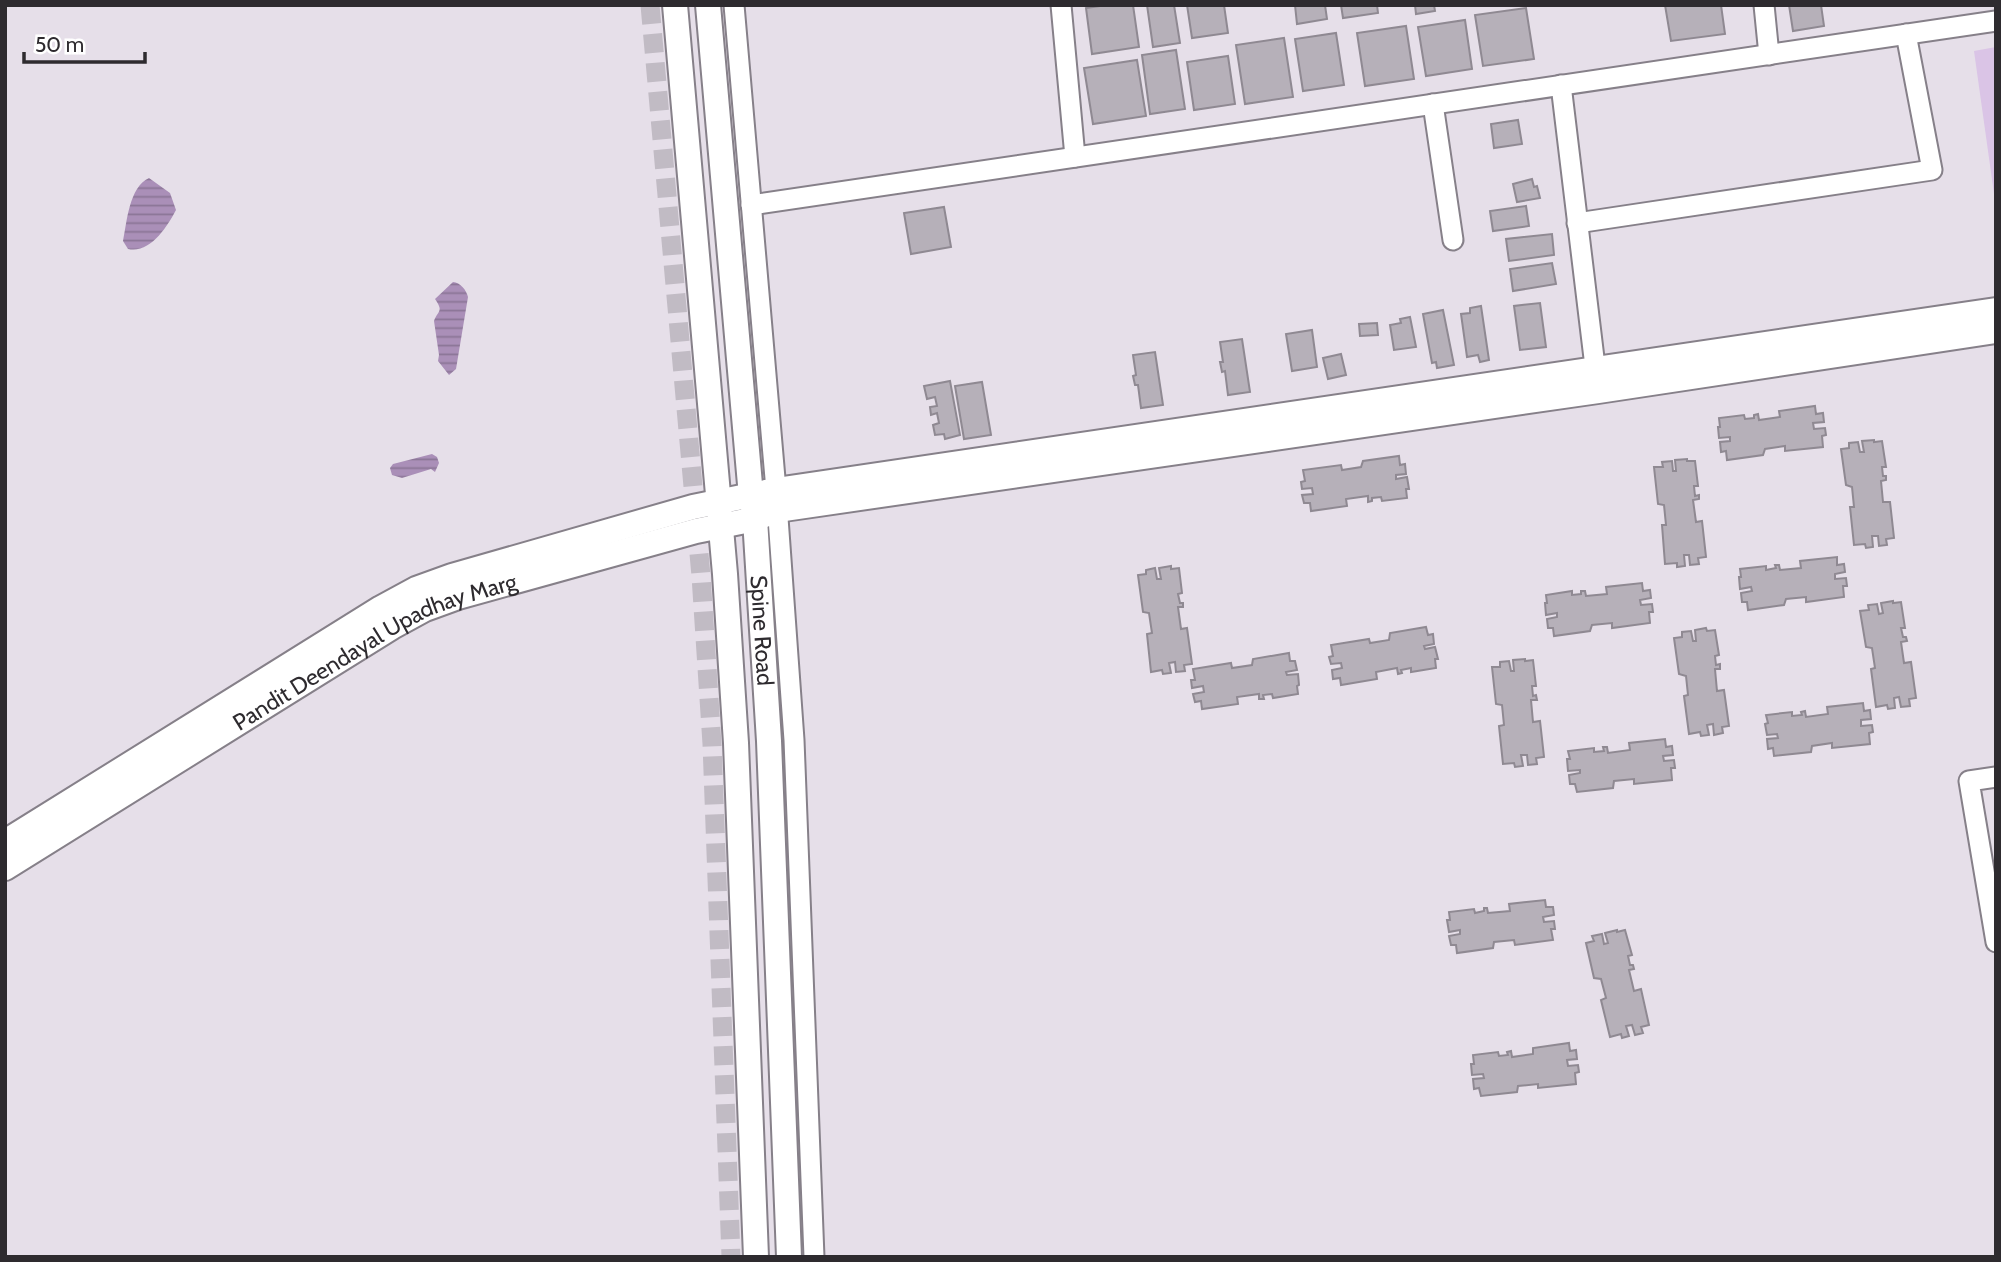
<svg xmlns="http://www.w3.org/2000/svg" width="2001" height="1262" font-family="Cabin,sans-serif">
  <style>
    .green { fill: #dac4e6 }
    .water { fill: url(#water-rules) }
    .building { fill: #b6b0b9; stroke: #8f8992; stroke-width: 2 }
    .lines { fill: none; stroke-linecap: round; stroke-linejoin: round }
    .minor-tunnel { stroke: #c1bbc4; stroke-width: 19; stroke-dasharray: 19 10; stroke-linecap: butt }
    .minor-casing { stroke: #868089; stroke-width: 23 }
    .major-casing { stroke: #868089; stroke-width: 28 }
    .minor { stroke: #fff; stroke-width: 19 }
    .major { stroke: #fff; stroke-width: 24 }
    .labels { text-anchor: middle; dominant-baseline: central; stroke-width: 5; stroke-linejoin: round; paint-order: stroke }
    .street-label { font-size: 23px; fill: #2e2b2f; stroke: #fff }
  </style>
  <defs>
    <pattern id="water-rules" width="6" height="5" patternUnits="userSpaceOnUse" patternTransform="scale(1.75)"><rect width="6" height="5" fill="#aa8fb8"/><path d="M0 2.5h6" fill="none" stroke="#8b7596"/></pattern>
  </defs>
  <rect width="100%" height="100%" fill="#e6dfe9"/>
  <path class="green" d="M1996 47V208L1974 51Z"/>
  <g class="water">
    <path d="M149 178 170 193 176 210C167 227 150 254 128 249L123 241C127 222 129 187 149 178Z"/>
    <path d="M453 282C460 282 467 291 468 297L456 369 449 375 438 361 439 355 434 321C438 310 444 312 435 299Z"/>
    <path d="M432 454 437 457 439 463 435 472 431 469 402 478 392 475 390 468 393 464Z"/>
  </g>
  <g class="building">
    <path d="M1107 5H1133L1139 47 1092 54 1086 8Z"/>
    <path d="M1147 5H1174L1180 43 1153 47Z"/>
    <path d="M1187 5H1224L1228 33 1192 38Z"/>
    <path d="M1295 5H1325L1327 19 1297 24Z"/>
    <path d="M1341 5H1377L1378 13 1343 18Z"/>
    <path d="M1415 5H1434L1435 11 1416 14Z"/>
    <path d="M1665 5H1721L1725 34 1671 41Z"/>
    <path d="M1789 5H1821L1824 26 1793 31Z"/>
    <path d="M1526 8 1534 59 1483 66 1475 15Z"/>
    <path d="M1465 20 1472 69 1426 76 1418 27Z"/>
    <path d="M1406 26 1414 79 1365 86 1357 33Z"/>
    <path d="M1336 33 1344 85 1303 91 1295 39Z"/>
    <path d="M1284 38 1293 97 1245 104 1236 45Z"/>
    <path d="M1176 50 1185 109 1150 114 1142 55Z"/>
    <path d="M1228 56 1235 104 1194 110 1187 62Z"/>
    <path d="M1137 60 1146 116 1093 124 1084 68Z"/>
    <path d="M1518 120 1522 144 1494 148 1491 124Z"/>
    <path d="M1532 179 1534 187 1537 186 1540 198 1517 202 1513 184Z"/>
    <path d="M1526 206 1529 226 1493 231 1490 211Z"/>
    <path d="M944 207 951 247 911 254 904 213Z"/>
    <path d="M1552 234 1554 255 1509 261 1506 239Z"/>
    <path d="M1552 263 1556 284 1513 291 1510 269Z"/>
    <path d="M1540 303 1546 347 1520 350 1514 306Z"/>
    <path d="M1481 306 1489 360 1480 362 1478 355 1467 357 1461 314 1470 313V308Z"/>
    <path d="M1443 310 1454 365 1437 368 1436 362 1432 363 1423 314Z"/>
    <path d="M1410 317 1416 347 1394 350 1390 325 1401 323 1400 319Z"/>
    <path d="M1377 323 1378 335 1360 336 1359 324Z"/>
    <path d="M1312 330 1317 367 1292 371 1286 334Z"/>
    <path d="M1242 339 1250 392 1228 395 1225 371 1222 372 1220 362H1223L1220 342Z"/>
    <path d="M1155 352 1163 405 1141 408 1138 385H1135L1133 376 1136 375 1133 355Z"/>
    <path d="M1341 354 1346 375 1328 379 1323 358Z"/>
    <path d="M950 381 960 435 945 439 944 434 935 435 933 425 939 423 937 413 931 415 930 407 937 406 935 397 927 399 924 386Z"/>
    <path d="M982 382 991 435 964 439 955 386Z"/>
    <path d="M1815 406 1816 414 1823 413 1824 422 1813 423 1814 429 1825 428 1826 435 1822 436 1823 447 1785 451V446L1765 449 1763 455 1727 460 1726 451 1721 452 1720 442 1730 441V437L1719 438 1718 427H1720L1719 418 1744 415 1745 419 1754 418V415L1758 414 1759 420 1780 417 1779 411Z"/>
    <path d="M1874 440V442L1882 441 1886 467H1882L1883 476H1886V480L1881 481 1883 502H1890L1894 538 1886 539 1887 545 1879 546 1878 536H1872L1873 547 1866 548 1865 544 1854 545 1850 507H1854L1852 487 1846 485 1841 449 1849 448V443L1858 442 1860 452H1864L1862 441Z"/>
    <path d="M1399 456 1400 465 1405 464 1406 474 1396 475V479L1407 477 1409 489H1406L1407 498 1382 501 1381 497 1372 498V501L1368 502V496L1346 499 1347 506 1311 511 1310 503H1304L1302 495 1313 494 1312 488 1302 489 1301 482 1305 481 1303 470 1341 465 1342 470 1361 467 1363 461Z"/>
    <path d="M1687 459V461H1695L1698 486H1694L1695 496 1699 495V499L1693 500 1696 522 1702 521 1706 557 1698 558 1699 564 1690 565 1689 555H1684L1685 566 1677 567V563L1665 564 1662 525H1666L1664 505 1658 504 1654 467H1663L1662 462 1672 461 1673 471H1676L1675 460Z"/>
    <path d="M1837 557V565L1844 564 1845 572 1835 574V579L1846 578 1847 586H1843L1844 597 1806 602V597L1786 599 1784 605 1748 610 1747 602H1742L1741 593 1752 591 1751 587 1740 589 1739 577H1741L1740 569 1766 566V570L1776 568 1775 565H1779L1780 570 1801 568 1800 561Z"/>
    <path d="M1171 566V569L1179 568 1182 593 1178 594 1180 603H1183V607H1178L1181 629 1187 628 1192 664 1184 665 1185 671 1176 672 1175 662 1169 663 1171 673 1163 674 1162 670 1151 672 1147 634 1152 633 1149 613 1143 612 1138 575 1146 574V570L1155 568 1157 579H1161L1159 568Z"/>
    <path d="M1642 583 1643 591 1650 590 1651 598 1640 600 1641 605 1652 604 1653 612H1649L1650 623 1612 628V623L1592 625 1590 631 1554 636 1553 628H1548L1547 619 1557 617V613L1546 615 1545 603H1547L1546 595 1572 591V595L1581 594V591H1585L1586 596 1607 594 1606 587Z"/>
    <path d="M1893 601V603L1901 602 1905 628H1901L1903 637H1906L1907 641 1901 642 1904 663 1911 662 1916 698 1909 699 1910 706 1901 707 1899 697 1894 698 1895 708 1888 709 1887 705 1876 707 1871 669 1875 668 1872 648 1866 647 1860 611 1869 610 1868 605 1877 604 1879 614 1883 613 1881 603Z"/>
    <path d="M1426 627 1428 635 1433 634 1434 644 1424 646 1425 649 1435 647 1438 659H1435L1436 668 1411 672V668L1401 670 1402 673 1398 674 1397 668 1376 672 1377 679 1341 685 1340 678 1333 679 1332 670 1342 668 1341 663 1331 664 1329 657 1333 656 1331 645 1369 639 1370 643 1389 640 1390 633Z"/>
    <path d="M1706 628 1707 631 1715 630 1719 655 1715 656 1716 665 1720 664V669H1715L1717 691 1724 690 1729 726 1722 727 1723 733 1714 735 1713 724 1707 725 1709 735 1701 736 1700 732 1689 734 1684 696 1688 695 1686 676 1679 674 1674 638 1682 637V632L1691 631 1693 641H1696L1695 630Z"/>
    <path d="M1289 653 1290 661H1295L1297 670 1286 672 1287 675 1298 674 1299 685 1297 686 1298 694 1273 698 1272 694 1263 695 1264 699H1259V694L1237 697 1238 704 1202 709 1201 701 1195 702 1193 694 1204 692 1203 686 1192 688 1191 680H1195L1193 669 1231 663 1232 668 1252 665 1253 659Z"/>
    <path d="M1525 659V661L1533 660 1536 686H1532L1533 696 1536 695 1537 700H1531L1533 722 1540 721 1544 757 1536 758 1537 764 1528 765 1527 755H1521L1523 766 1515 767 1514 763 1503 764 1499 726 1504 725 1502 705 1496 704 1492 667H1500V662L1509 661 1511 671H1514L1513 660Z"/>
    <path d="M1863 703 1864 711 1870 710 1871 719 1861 720V726L1872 725 1873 732 1869 733 1870 744 1832 748V743L1812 746 1811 752 1774 756 1773 748 1768 749 1767 739 1778 738 1777 734 1767 735 1765 724 1768 723 1766 715 1792 712V716L1802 715 1801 712 1805 711 1806 717 1828 714 1827 707Z"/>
    <path d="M1665 739 1666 747 1672 746 1673 755 1663 756 1664 761 1674 760 1675 768H1671L1672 780 1634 784V779L1614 781 1613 788 1577 792 1575 784H1570L1569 775 1580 773V770L1568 771 1567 759H1570L1568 751 1594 748V752L1604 751 1603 747H1607L1608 753 1630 750 1629 743Z"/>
    <path d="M1545 900 1546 907H1553L1554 915 1543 917 1544 922 1554 921 1555 929H1551L1553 940 1515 945 1514 940 1494 942 1493 948 1457 953 1456 945H1451L1449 936 1460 934V930L1449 932 1447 920H1450L1449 912 1474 909 1475 913 1484 911V908H1487L1488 913 1510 911 1509 904Z"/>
    <path d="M1617 930V932L1625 930 1632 955 1628 956 1630 965H1633L1634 969 1629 970 1634 991 1641 989 1649 1025 1641 1027 1643 1033 1635 1035 1632 1025 1626 1026 1629 1036 1622 1038 1621 1034 1610 1037 1601 1000 1606 998 1601 979 1594 978 1586 943 1594 941 1592 936 1602 934 1604 944 1608 943 1605 933Z"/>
    <path d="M1569 1043 1570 1051 1576 1050 1577 1059 1567 1060 1568 1066 1578 1065 1579 1072 1575 1073 1576 1084 1538 1088V1084L1518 1086 1517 1092 1481 1096 1479 1088 1474 1089 1473 1079 1484 1078 1483 1074 1472 1075 1471 1064H1474L1473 1055 1498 1052 1499 1056 1508 1055 1507 1052 1511 1051 1512 1057 1533 1054V1048Z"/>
  </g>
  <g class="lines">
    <path class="minor-tunnel" d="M650 5 701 576 712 744 731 1257"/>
    <defs>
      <g id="minor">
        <path d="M734 5 776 490 794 740 814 1257"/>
        <path d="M1061 5 1075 157"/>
        <path d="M1764 5 1769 55"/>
        <path d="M1561 85 1597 383"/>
        <path d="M1433 104 1453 240"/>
        <path d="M751 205 1996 21"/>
        <path d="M1577 223 1932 170 1906 34"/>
        <path d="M1996 777 1969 781 1996 942"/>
      </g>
      <g id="major">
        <path d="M675 5 725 574 736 743 756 1257"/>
        <path id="s1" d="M708 5 751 496 755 519 769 741 789 1257"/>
        <path d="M5 842 381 608 416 589 452 576 693 507 776 490 1996 310"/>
        <path id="s2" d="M5 868 392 627 425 609 458 597 696 531 755 519 777 510 1598 391 1996 331"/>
      </g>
    </defs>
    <use href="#minor" class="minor-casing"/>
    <use href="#major" class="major-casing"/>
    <use href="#minor" class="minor"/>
    <use href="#major" class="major"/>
  </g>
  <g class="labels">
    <g class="street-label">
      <text stroke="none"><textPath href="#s1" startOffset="628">Spine Road</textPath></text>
      <text stroke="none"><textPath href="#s2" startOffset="430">Pandit Deendayal Upadhay Marg</textPath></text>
    </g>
  </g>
  <rect width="2001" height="1262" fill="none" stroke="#2e2b2f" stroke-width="14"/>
  <path d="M24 52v10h121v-10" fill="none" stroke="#2e2b2f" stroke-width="3.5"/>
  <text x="35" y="52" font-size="21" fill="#2e2b2f" stroke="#ffffff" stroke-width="5" paint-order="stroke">50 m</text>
</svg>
